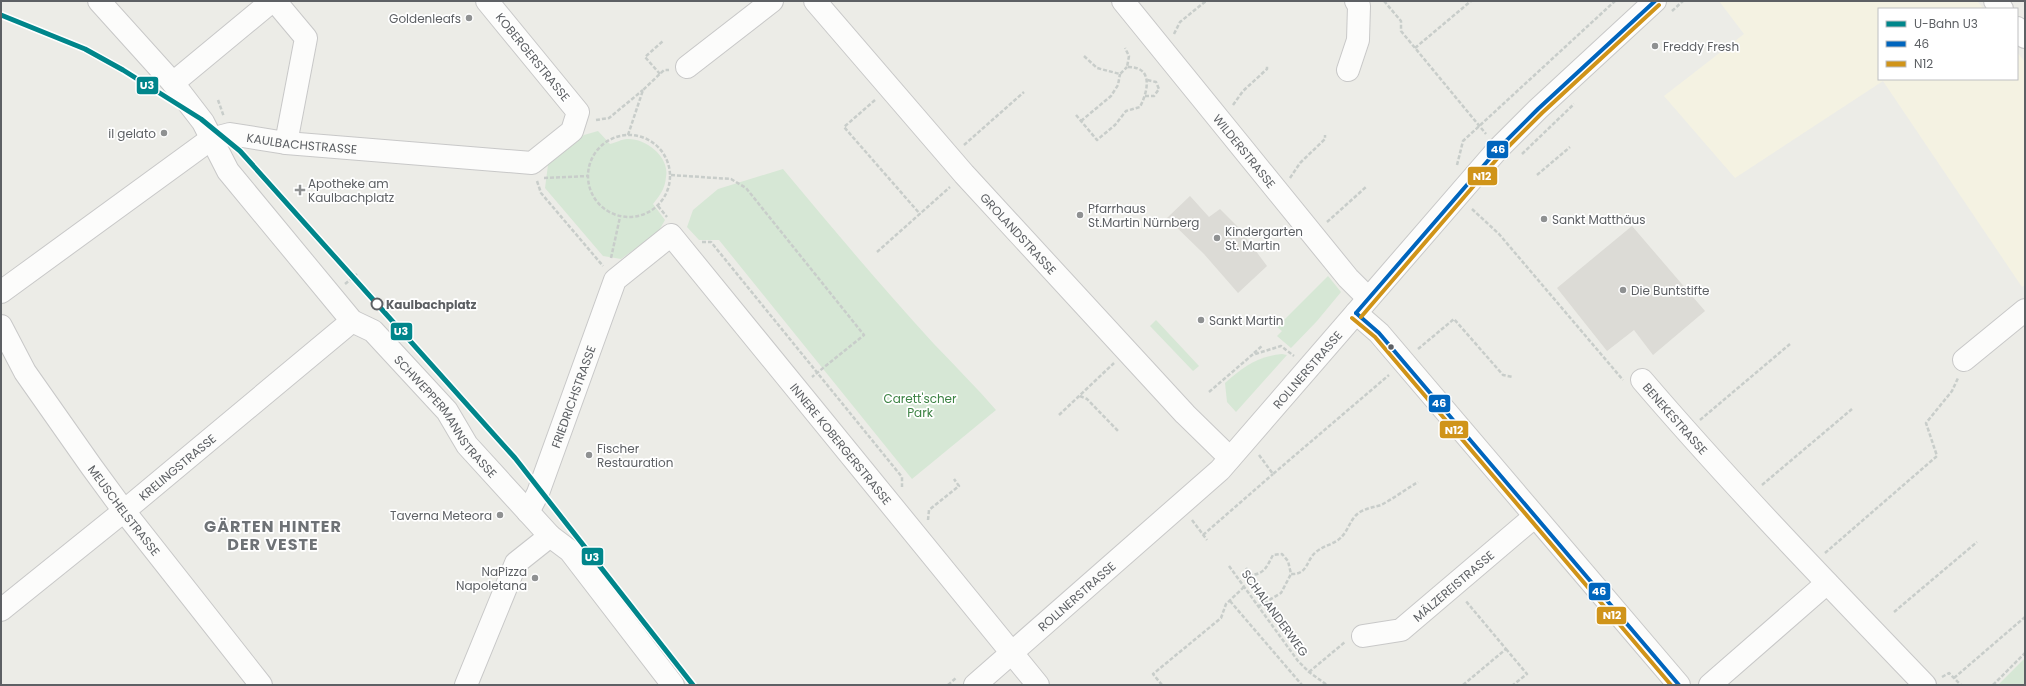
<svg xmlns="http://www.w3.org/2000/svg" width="2026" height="686" font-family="Poppins,sans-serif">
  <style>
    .commercial { fill: #f4f2e2 }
    .education { fill: #dcdbd6 }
    .green { fill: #d6e7d5 }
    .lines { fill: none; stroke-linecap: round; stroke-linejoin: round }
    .minor-casing { stroke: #c8c8c8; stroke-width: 24 }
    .path { stroke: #c8cdca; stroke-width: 2.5; stroke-dasharray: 4 2; stroke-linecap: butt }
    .minor { stroke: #fcfcfb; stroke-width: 22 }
    .bus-1-casing { stroke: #fff; stroke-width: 7 }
    .bus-2-casing { stroke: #fff; stroke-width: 7 }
    .bus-1 { stroke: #0065bd; stroke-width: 4 }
    .bus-2 { stroke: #d09419; stroke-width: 4 }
    .metro-1-casing { stroke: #fff; stroke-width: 8 }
    .metro-1 { stroke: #00868b; stroke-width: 5 }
    .poi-dot { fill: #8f9192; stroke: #fff; stroke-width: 1.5 }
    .stop-dot { fill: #fff; stroke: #5d6064; stroke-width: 2 }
    .bus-dot { fill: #5d6064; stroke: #fff; stroke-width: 1.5 }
    .labels { text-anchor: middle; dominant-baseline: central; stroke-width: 3.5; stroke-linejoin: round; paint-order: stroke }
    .poi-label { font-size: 12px; fill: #5d6064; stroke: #fff; text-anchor: start }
    .street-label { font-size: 12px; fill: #5d6064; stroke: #fff }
    .stop-label { font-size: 12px; font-weight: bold; fill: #5d6064; stroke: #fff; text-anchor: start }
    .park-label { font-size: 12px; fill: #3d8344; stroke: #fff }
    .district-label { font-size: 16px; font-weight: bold; letter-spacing: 1px; fill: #6e7276; stroke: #fff }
    .line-badge { stroke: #fff; stroke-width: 1.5 }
    .badge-label { font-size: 11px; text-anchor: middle; font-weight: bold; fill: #fff }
  </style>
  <rect width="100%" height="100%" fill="#ecece7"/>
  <path class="commercial" d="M1719 1H1977L1984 9H1879V79H2017V52L2025 62V285L2022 287 1883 81 1735 178 1664 96 1744 34Z"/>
  <g class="education">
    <path d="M1190 196 1209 217 1220 209 1238 227 1267 266 1238 293 1204 254 1167 218Z"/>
    <path d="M1632 226 1705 311 1653 355 1634 330 1607 351 1557 288Z"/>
  </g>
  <g class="green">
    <path d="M598 131 610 144C615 143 622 139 627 139 646 138 670 157 666 177 665 189 660 195 653 204L665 220 658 232 621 259 603 256 545 188 548 165 584 135Z"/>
    <path d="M783 169C832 228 882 287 934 344 955 366 976 387 996 410L912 479 719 240H699L687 227 693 210 718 189Z"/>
    <path d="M1328 276 1341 292 1317 321 1291 348 1277 336 1282 331 1277 327Z"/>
    <path d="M1156 320 1199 366 1193 371 1150 326Z"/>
    <path d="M1282 354 1287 355 1236 412 1227 402 1225 383C1243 367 1258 356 1282 354Z"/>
    <path d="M2025 658V685H1998Z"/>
  </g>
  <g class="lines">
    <defs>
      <g id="minor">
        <path id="s1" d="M99 1 173 83 203 122 228 171 352 321 373 331 447 411 467 445 550 536 570 551 673 685"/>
        <path d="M275 1 306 38 286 143"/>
        <path id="s2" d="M815 1 964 174 1185 414 1230 458"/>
        <path id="s3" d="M1123 1 1348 278 1368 298"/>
        <path d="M1995 1 2002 9"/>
        <path d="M2017 28 2025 37"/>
        <path d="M687 67 772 1"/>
        <path d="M1348 70 1358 40 1359 6 1356 1"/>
        <path d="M173 83 272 1"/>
        <path id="s4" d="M1 292 211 139 230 134 286 143 532 163 572 131 578 112 487 1"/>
        <path d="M1356 313 1379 333 1679 685"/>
        <path id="s5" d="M1 326 25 372 91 466 124 511 261 685"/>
        <path d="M1964 360 2025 310"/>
        <path id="s6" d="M1642 380C1732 485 1829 585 1925 685"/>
        <path id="s7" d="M528 512 538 493 615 280 671 235 1038 685"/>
        <path id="s8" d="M1 610 124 511 352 321"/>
        <path id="s9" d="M1363 636 1401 630 1534 517"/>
        <path d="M466 685 516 563 550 536"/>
        <path id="s10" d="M975 685 1220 470 1498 149 1538 109 1655 1"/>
        <path d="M1710 685 1827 583"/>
      </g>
    </defs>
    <use href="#minor" class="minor-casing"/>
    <g class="path">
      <path d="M1384 1 1401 21V31L1486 134"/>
      <path d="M1672 11 1683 1"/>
      <path d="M1174 34 1180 22 1206 1"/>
      <path d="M1415 48 1471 1"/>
      <path d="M1084 56 1097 68 1120 74 1127 67"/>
      <path d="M660 74 645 57 663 41"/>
      <path d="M1145 96H1154L1159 89 1156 82 1147 80"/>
      <path d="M218 100 224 117"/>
      <path d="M875 100 844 127 920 214"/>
      <path d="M1233 105 1243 91 1267 69V65"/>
      <path d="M1076 115 1097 140 1115 125 1126 111 1140 107C1148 91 1154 66 1127 67L1129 56 1125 48"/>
      <path d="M596 120 609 118 643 90"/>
      <path d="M1081 121 1111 96 1118 85 1120 74"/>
      <path d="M628 135 643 90 664 70H669"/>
      <circle cx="629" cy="176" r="41"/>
      <path d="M964 145 1024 92"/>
      <path d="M1522 154 1574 104"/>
      <path d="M1457 165 1463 141 1615 1"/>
      <path d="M671 175 731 179 746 188 864 335 812 377"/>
      <path d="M1537 175 1570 147"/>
      <path d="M544 178 588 176"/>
      <path d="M1290 178 1300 163 1325 139V135"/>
      <path d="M537 181 541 193 603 266"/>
      <path d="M658 206 667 217"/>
      <path d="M1472 209 1499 234 1623 380"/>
      <path d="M1327 222 1366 187"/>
      <path d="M702 242H711L902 477V487"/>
      <path d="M877 252 950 187"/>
      <path d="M611 258 620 217"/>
      <path d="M345 284 357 274"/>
      <path d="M1418 349 1454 319 1503 375 1513 377"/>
      <path d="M1254 353 1263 345"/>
      <path d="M1209 392 1252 355 1281 346 1294 356"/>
      <path d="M1080 396 1087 399 1119 432"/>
      <path d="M1059 415 1114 363"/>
      <path d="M1700 420 1790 344"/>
      <path d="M1259 455 1273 474 1389 375"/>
      <path d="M1762 485 1852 409"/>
      <path d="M928 520 929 510 959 486 954 479"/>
      <path d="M1192 520 1207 540"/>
      <path d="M1203 535 1273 474"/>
      <path d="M1825 553 1937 456 1926 423 1952 391 1958 378"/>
      <path d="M1229 566 1298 661 1309 672 1327 685"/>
      <path d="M1246 568 1251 575C1265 574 1267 566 1273 555L1282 554 1288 561 1291 574C1308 575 1306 560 1316 552 1323 546 1331 545 1338 540 1349 532 1349 519 1360 512 1367 508 1374 507 1381 505 1393 499 1406 489 1418 482"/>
      <path d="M1230 601 1302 685"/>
      <path d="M1259 606 1281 593 1291 574"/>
      <path d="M1894 612 1977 542"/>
      <path d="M1506 649 1527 674 1513 685"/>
      <path d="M1309 672 1345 642"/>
      <path d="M1942 677 1949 673 1961 685"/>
      <path d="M1954 678 2025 617"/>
      <path d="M948 685 957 677"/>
      <path d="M1162 685 1153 674 1221 618 1226 604 1245 586"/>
      <path d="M1463 685 1506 649 1465 600"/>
      <path d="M1993 685 2025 653"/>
    </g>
    <use href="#minor" class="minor"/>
    <defs>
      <g id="bus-1">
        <path d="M1356 313 1379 333 1679 685"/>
        <path d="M1356 313 1498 149 1538 109 1655 1"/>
      </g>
      <g id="bus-2">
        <path d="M1361 317 1502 153 1542 113 1659 5"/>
        <path d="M1352 318 1375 337 1671 685"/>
      </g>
    </defs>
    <use href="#bus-1" class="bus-1-casing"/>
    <use href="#bus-2" class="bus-2-casing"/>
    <use href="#bus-1" class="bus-1"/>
    <use href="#bus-2" class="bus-2"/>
    <defs>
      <path id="metro-1" d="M1 15 85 49 123 70 201 119 240 151 515 458 693 685"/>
    </defs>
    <use href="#metro-1" class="metro-1-casing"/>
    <use href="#metro-1" class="metro-1"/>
  </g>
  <g class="poi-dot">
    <circle cx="469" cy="18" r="4"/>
    <circle cx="1655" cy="46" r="4"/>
    <circle cx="164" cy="133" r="4"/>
    <path d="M298 184h4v4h4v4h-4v4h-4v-4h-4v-4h4z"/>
    <circle cx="1080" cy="215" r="4"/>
    <circle cx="1544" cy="219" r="4"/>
    <circle cx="1217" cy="238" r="4"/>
    <circle cx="1623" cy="290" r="4"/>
    <circle cx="1201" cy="320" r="4"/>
    <circle cx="589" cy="455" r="4"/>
    <circle cx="500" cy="515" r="4"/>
    <circle cx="535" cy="578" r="4"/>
  </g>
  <circle class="stop-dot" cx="377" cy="304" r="5.5"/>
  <circle class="bus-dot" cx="1391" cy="347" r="3.5"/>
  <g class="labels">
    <g class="poi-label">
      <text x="461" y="18" text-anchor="end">Goldenleafs</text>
      <text x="1663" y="46">Freddy Fresh</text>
      <text x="156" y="133" text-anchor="end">il gelato</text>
      <text x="308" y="183">Apotheke am<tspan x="308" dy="14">Kaulbachplatz</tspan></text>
      <text x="1088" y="208">Pfarrhaus<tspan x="1088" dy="14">St.Martin Nürnberg</tspan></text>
      <text x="1552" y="219">Sankt Matthäus</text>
      <text x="1225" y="231">Kindergarten<tspan x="1225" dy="14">St. Martin</tspan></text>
      <text x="1631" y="290">Die Buntstifte</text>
      <text x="1209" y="320">Sankt Martin</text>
      <text x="597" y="448">Fischer<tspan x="597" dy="14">Restauration</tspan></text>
      <text x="492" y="515" text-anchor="end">Taverna Meteora</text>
      <text x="527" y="571" text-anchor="end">NaPizza<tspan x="527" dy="14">Napoletana</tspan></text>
    </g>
    <g class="street-label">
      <text transform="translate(533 57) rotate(51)">KOBERGERSTRASSE</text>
      <text stroke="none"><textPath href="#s4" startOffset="352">KAULBACHSTRASSE</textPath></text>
      <text stroke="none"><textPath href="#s3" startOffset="193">WILDERSTRASSE</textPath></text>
      <text stroke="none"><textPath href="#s2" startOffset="309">GROLANDSTRASSE</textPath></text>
      <text stroke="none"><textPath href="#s10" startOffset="459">ROLLNERSTRASSE</textPath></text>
      <text stroke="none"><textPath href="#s7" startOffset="124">FRIEDRICHSTRASSE</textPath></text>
      <text stroke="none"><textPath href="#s1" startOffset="545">SCHWEPPERMANNSTRASSE</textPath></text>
      <text stroke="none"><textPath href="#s6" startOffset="51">BENEKESTRASSE</textPath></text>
      <text stroke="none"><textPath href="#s7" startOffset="589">INNERE KOBERGERSTRASSE</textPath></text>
      <text stroke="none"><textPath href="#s8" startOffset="227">KRELINGSTRASSE</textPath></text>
      <text stroke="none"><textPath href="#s5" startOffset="222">MEUSCHELSTRASSE</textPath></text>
      <text stroke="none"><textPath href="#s9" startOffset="107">MÄLZEREISTRASSE</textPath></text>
      <text stroke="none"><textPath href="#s10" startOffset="135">ROLLNERSTRASSE</textPath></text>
      <text transform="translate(1275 613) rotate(54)">SCHALANDERWEG</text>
    </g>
    <g class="stop-label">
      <text x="386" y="304">Kaulbachplatz</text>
    </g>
    <g class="park-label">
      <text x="920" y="398">Carett'scher<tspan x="920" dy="14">Park</tspan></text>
    </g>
    <g class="district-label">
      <text x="273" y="526">GÄRTEN HINTER<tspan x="273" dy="18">DER VESTE</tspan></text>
    </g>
  </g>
  <g class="line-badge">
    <rect x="136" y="76" width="23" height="19" rx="4" fill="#00868b"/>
    <rect x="1486" y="140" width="23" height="19" rx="4" fill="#0065bd"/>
    <rect x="1467" y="166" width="31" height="20" rx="4" fill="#d09419"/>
    <rect x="390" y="322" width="23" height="19" rx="4" fill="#00868b"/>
    <rect x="1428" y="394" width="23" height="19" rx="4" fill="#0065bd"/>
    <rect x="1439" y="420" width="30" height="19" rx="4" fill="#d09419"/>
    <rect x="581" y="547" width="23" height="19" rx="4" fill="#00868b"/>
    <rect x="1588" y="582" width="23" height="19" rx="4" fill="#0065bd"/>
    <rect x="1596" y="606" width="31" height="19" rx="4" fill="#d09419"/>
  </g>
  <g class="badge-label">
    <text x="147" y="89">U3</text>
    <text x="1498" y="153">46</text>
    <text x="1482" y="180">N12</text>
    <text x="401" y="335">U3</text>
    <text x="1439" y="407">46</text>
    <text x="1454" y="434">N12</text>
    <text x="592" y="561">U3</text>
    <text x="1599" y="595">46</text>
    <text x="1612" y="619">N12</text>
  </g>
  <rect width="2026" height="686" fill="none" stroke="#5d6064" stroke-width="4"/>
  <rect x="1878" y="8" width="140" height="72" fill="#ffffff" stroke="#bebfc1"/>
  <rect x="1886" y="21" width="20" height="6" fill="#00868b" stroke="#bebfc1"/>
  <text x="1914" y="28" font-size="12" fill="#5d6064">U-Bahn U3</text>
  <rect x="1886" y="41" width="20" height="6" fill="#0065bd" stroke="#bebfc1"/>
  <text x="1914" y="48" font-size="12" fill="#5d6064">46</text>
  <rect x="1886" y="61" width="20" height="6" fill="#d09419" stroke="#bebfc1"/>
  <text x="1914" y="68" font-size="12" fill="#5d6064">N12</text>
</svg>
